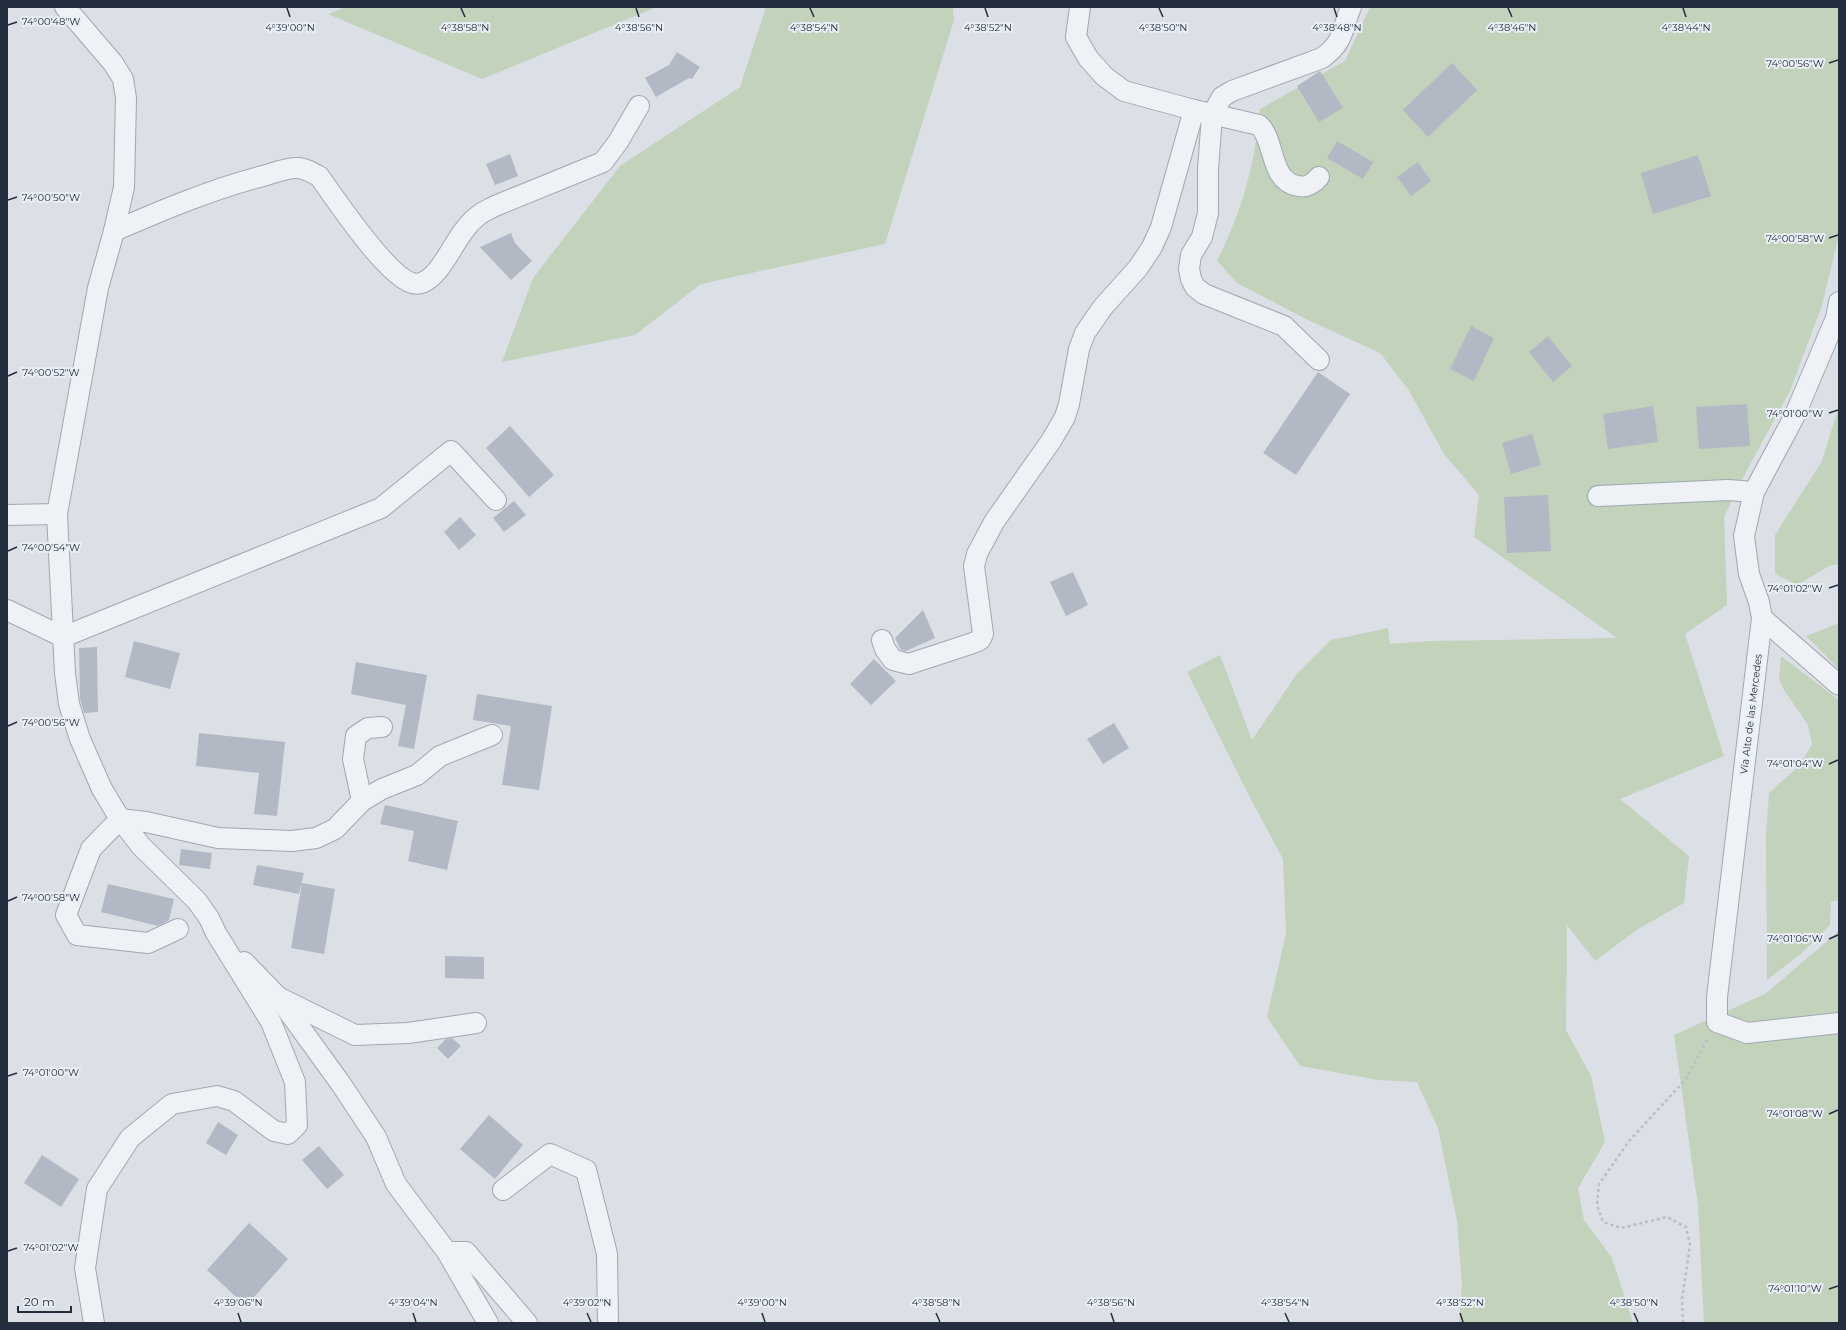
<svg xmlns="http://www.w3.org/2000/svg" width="1846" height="1330" font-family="Montserrat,sans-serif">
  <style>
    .green { fill: #c2d2bb }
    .building { fill: #b2b9c4 }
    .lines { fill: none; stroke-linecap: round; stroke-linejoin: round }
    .minor-casing { stroke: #a0a7b1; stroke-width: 22 }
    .path { stroke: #b9bec5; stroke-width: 2.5; stroke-dasharray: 3 3; stroke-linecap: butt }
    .minor { stroke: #eef1f5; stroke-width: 20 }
    .ticks { fill: none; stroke: #242e3e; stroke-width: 1.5 }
    .labels { text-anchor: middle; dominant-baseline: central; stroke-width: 4; stroke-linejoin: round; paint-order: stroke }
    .street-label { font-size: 10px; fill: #242e3e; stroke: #eaeff5 }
    .ticks-label { font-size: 10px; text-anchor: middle; fill: #242e3e; stroke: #eaeff5; stroke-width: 4; stroke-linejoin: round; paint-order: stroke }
  </style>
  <rect width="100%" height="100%" fill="#dbe0e7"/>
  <g class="green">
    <path d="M346 7H657L482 79 328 14Z"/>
    <path d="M766 7H953L954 20 885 244 701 284 635 335 502 362 533 278 620 166 740 87Z"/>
    <path d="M1370 7H1839V235L1822 305 1790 391 1747 470 1724 517 1727 605 1685 634 1724 756 1620 799 1689 856 1684 903 1638 929 1595 961 1567 925 1566 1030 1591 1076 1605 1142 1578 1188 1584 1220 1612 1258 1633 1323H1459L1462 1285 1457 1221 1438 1128 1417 1082 1378 1080 1300 1066 1267 1017 1286 933 1283 859 1246 790 1187 672 1220 655 1252 740 1296 675 1331 640 1388 628 1390 644 1430 641 1617 638 1474 537 1479 495 1444 454 1408 389 1380 353 1308 320 1237 283 1217 261C1232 231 1244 199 1251 167 1256 148 1257 128 1260 109L1345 61Z"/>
    <path d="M1839 406V565H1831L1797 585 1775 574V535L1822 461Z"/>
    <path d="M1839 623V669L1806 636Z"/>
    <path d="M1781 656 1839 700V900L1831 902 1830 925 1802 953 1767 980 1766 834 1769 793 1800 765 1812 744 1808 725 1784 690 1779 680Z"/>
    <path d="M1839 931V1323H1704L1698 1206 1674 1035 1765 994Z"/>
  </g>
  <g class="building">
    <path d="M677 52 700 67 692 79 689 78 656 97 645 78 669 65Z"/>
    <path d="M1452 63 1477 90 1428 137 1403 110Z"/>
    <path d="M1320 71 1343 108 1319 122 1297 86Z"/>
    <path d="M1337 141 1373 162 1363 179 1327 158Z"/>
    <path d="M510 154 518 176 495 185 486 164Z"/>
    <path d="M1698 155 1711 196 1653 214 1641 173Z"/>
    <path d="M1418 162 1431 181 1411 196 1397 177Z"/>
    <path d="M511 233 515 243 532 261 511 280 480 247Z"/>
    <path d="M1471 326 1494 338 1474 381 1450 369Z"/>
    <path d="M1548 336 1572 366 1553 382 1529 352Z"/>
    <path d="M1318 372 1350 394 1296 475 1263 453Z"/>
    <path d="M1747 404 1750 446 1699 449 1696 407Z"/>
    <path d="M1653 406 1658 442 1608 449 1603 414Z"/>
    <path d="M510 426 554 475 529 497 486 448Z"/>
    <path d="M1532 434 1541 465 1511 474 1502 443Z"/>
    <path d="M1548 495 1551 551 1507 553 1504 497Z"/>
    <path d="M514 501 526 515 504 532 493 518Z"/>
    <path d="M460 517 476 535 459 550 444 532Z"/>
    <path d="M1073 572 1088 605 1066 616 1050 582Z"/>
    <path d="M923 610 935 638 906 651 901 650 895 638Z"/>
    <path d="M134 641 180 653 170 689 125 677Z"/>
    <path d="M97 647 98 712 84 713 80 699 79 648Z"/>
    <path d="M874 659 896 681 871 705 850 684Z"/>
    <path d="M356 662 427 675 414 749 398 746 406 705 351 694Z"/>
    <path d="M477 694 552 706 539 790 502 785 511 726 473 720Z"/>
    <path d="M1114 723 1129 748 1103 764 1087 739Z"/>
    <path d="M199 733 285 742 277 816 254 814 259 773 196 766Z"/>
    <path d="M385 805 458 821 447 870 408 861 414 831 380 824Z"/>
    <path d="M181 849 212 853 210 869 179 865Z"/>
    <path d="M257 865 304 873 299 894 253 885Z"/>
    <path d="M302 883 335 889 324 954 291 948Z"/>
    <path d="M108 884 174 899 169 920 158 926 101 912Z"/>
    <path d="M445 956 484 957V979L445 978Z"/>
    <path d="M452 1038 461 1046 448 1059 437 1048 446 1039Z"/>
    <path d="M489 1115 523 1145 495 1179 460 1149Z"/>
    <path d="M218 1122 238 1135 226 1155 206 1143Z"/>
    <path d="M319 1146 344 1175 327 1189 302 1160Z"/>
    <path d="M42 1155 79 1179 61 1207 24 1183Z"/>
    <path d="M249 1223 288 1259 246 1306 207 1270Z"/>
  </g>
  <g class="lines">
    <defs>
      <g id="minor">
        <path d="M65 7 113 63 123 79 126 98 124 187 114 231 98 288 57 514 65 673 69 704 80 739 102 789 120 819 141 846 197 901 209 918 216 933 271 1022 295 1082 297 1125 288 1134 274 1131 234 1101 217 1096 172 1104 130 1138 97 1189 85 1268 94 1323"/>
        <path d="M1080 7 1076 37 1088 58 1104 76 1124 91 1194 110 1259 125C1276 141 1269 181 1298 186 1307 188 1313 184 1319 177"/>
        <path d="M114 231C163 210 212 189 263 176 274 173 287 167 299 168 307 169 312 173 319 176 336 200 386 275 412 283 422 286 431 278 437 271 452 253 460 229 479 215 484 211 490 209 495 206L603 162 618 142 639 106"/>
        <path d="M1839 302 1836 318 1794 417 1754 492 1744 536 1749 574 1759 602 1762 618 1717 997V1022L1747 1033 1839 1023"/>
        <path d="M1319 360 1284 326 1204 294 1195 287 1191 279 1189 269 1191 255 1202 237 1208 213V169L1212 115 1222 97 1232 91 1322 58C1345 41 1341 31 1351 7"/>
        <path d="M1598 496 1728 490 1754 492"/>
        <path d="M7 515 57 514"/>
        <path d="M7 610 63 637 381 508 451 451 496 500"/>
        <path d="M1762 618 1839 685"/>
        <path d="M882 640 885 649 893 660 909 664 973 643 980 640 983 634 974 566 977 554 994 522 1051 441 1065 417 1069 404 1079 349 1085 333 1103 307 1138 268 1152 247 1161 227 1194 110"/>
        <path d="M362 801 353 759 356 736 368 728 382 727"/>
        <path d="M120 819 146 822 218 838 292 841 316 838 335 829 362 801 382 789 417 775 440 756 492 735"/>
        <path d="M120 819 91 849 66 915 77 935 148 943 178 929"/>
        <path d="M244 962 278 997 341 1084 376 1137 396 1184 447 1252 488 1323"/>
        <path d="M280 998 355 1035 408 1033 476 1023"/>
        <path d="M503 1190 550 1154 586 1170 607 1254 608 1323"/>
        <path d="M447 1252H466L527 1323"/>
      </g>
    </defs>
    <use href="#minor" class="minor-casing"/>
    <path class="path" d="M1683 1323 1682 1299 1690 1245 1686 1227 1667 1217 1621 1228 1603 1222 1597 1205 1599 1184 1629 1141 1686 1079 1708 1038"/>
    <use href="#minor" class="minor"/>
  </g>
  <path class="ticks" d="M287 8 290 17M461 8 465 17M636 8 639 17M810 8 814 17M985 8 988 17M1159 8 1163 17M1334 8 1337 17M1508 8 1512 17M1683 8 1686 17M8 25 17 22M1829 63 1838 60M8 200 17 197M1829 238 1838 235M8 376 17 372M1829 413 1838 410M8 551 17 547M1829 588 1838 585M8 726 17 722M1829 764 1838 760M8 901 17 897M1829 939 1838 935M8 1076 17 1073M1829 1114 1838 1110M8 1251 17 1248M1829 1289 1838 1286M238 1313 241 1322M413 1313 416 1322M587 1313 591 1322M762 1313 765 1322M936 1313 940 1322M1111 1313 1114 1322M1285 1313 1289 1322M1460 1313 1463 1322M1634 1313 1638 1322"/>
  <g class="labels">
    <g class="street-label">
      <text transform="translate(1751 714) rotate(-83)">Vía Alto de las Mercedes</text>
    </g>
  </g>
  <g class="ticks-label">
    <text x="51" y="25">74°00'48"W</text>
    <text x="988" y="31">4°38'52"N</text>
    <text x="1163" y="31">4°38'50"N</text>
    <text x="290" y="31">4°39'00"N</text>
    <text x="465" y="31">4°38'58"N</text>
    <text x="639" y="31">4°38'56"N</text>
    <text x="814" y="31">4°38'54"N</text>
    <text x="1337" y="31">4°38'48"N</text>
    <text x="1512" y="31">4°38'46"N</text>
    <text x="1686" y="31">4°38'44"N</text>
    <text x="1795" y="67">74°00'56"W</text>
    <text x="51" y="201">74°00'50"W</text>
    <text x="1795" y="242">74°00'58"W</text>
    <text x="51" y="376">74°00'52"W</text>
    <text x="1795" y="417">74°01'00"W</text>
    <text x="51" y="551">74°00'54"W</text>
    <text x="1795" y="592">74°01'02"W</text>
    <text x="51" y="726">74°00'56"W</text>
    <text x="1795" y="767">74°01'04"W</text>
    <text x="51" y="901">74°00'58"W</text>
    <text x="1795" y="942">74°01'06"W</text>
    <text x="51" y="1076">74°01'00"W</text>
    <text x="1795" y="1117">74°01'08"W</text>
    <text x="51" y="1251">74°01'02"W</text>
    <text x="1795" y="1292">74°01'10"W</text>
    <text x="238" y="1306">4°39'06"N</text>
    <text x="413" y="1306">4°39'04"N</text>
    <text x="587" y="1306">4°39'02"N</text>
    <text x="762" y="1306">4°39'00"N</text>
    <text x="936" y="1306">4°38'58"N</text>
    <text x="1111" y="1306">4°38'56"N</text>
    <text x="1285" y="1306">4°38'54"N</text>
    <text x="1460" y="1306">4°38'52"N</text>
    <text x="1634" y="1306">4°38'50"N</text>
  </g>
  <rect width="1846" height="1330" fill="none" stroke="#242e3e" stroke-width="16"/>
  <path d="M18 1306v6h53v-6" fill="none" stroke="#242e3e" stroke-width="2"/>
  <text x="24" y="1306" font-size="12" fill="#242e3e" stroke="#eaeff5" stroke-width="3" paint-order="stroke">20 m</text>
</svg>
